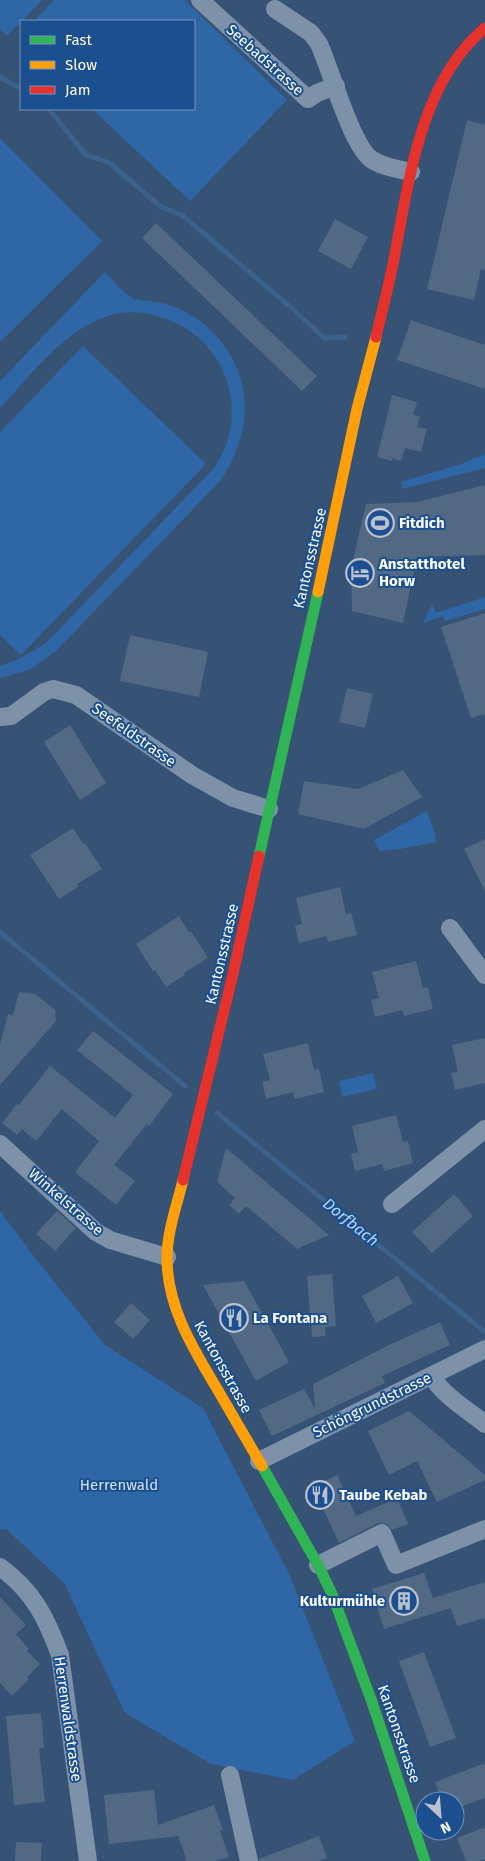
<svg xmlns="http://www.w3.org/2000/svg" width="485" height="1861" font-family="'Fira Sans',sans-serif">
  <style>
    .green { fill: #2f66a5 }
    .lines { fill: none; stroke-linecap: round; stroke-linejoin: round }
    .stream { stroke: #3b618d; stroke-width: 5 }
    .building { fill: #526984 }
    .street { stroke: #7d92a8; stroke-width: 18 }
    .fast { stroke: #30b455; stroke-width: 11 }
    .slow { stroke: #ff9f0a; stroke-width: 11 }
    .jam { stroke: #e5322d; stroke-width: 11 }
    .labels { text-anchor: middle; dominant-baseline: central; stroke-width: 4; stroke-linejoin: round; paint-order: stroke }
    .street-label { font-size: 15px; fill: #fff; stroke: #1b4f8f }
    .poi-label { font-size: 15px; font-weight: bold; fill: #fff; stroke: #1b4f8f; text-anchor: start }
    .park-label { font-size: 15px; fill: #cfe3fa; stroke: #1b4f8f }
    .water-label { font-size: 16px; font-style: italic; fill: #b5d3f5; stroke: #1b4f8f }
  </style>
  <rect width="100%" height="100%" fill="#365274"/>
  <g class="green">
    <path d="M0 0H42L7 36 0 29Z"/>
    <path d="M54 0H185L287 100 190 201 92 109H194V21H34Z"/>
    <path d="M0 138 102 241 0 342Z"/>
    <path d="M105 272C112 279 124 293 132 298 138 301 148 300 155 302 166 303 177 307 187 313 200 319 210 329 219 339 255 382 251 435 221 480L56 651 29 670 0 678V666C18 660 31 653 46 643L213 469C253 413 226 336 160 317 144 312 124 310 108 316 64 330 31 375 0 408V381Z"/>
    <path d="M83 346 206 464 21 655 0 635V432Z"/>
    <path d="M485 454V468L402 489 401 482 461 464Z"/>
    <path d="M485 597V609L445 621 443 616 423 623 432 604 436 613Z"/>
    <path d="M427 811 435 834 436 842 400 849 380 851 374 840Z"/>
    <path d="M373 1073 377 1089 342 1097 339 1081Z"/>
    <path d="M0 1211 36 1259 105 1345 203 1408 290 1576 355 1741 293 1780 211 1764 125 1713 64 1583 6 1529H0Z"/>
  </g>
  <g class="lines">
    <g class="stream">
      <path d="M0 77 21 89"/>
      <path d="M49 109 86 155 110 163 161 207 182 215 294 310 324 338 345 337"/>
      <path d="M0 932 185 1086"/>
      <path d="M217 1113 485 1332"/>
    </g>
  </g>
  <g class="building">
    <path d="M467 120 485 125V270L481 269 474 300 427 289Z"/>
    <path d="M335 219 368 237 351 269 318 251Z"/>
    <path d="M156 223 317 376 302 391 142 238Z"/>
    <path d="M411 320 485 345V389L397 360Z"/>
    <path d="M392 395 417 402 413 415 420 416 417 427 427 429 421 452 405 448 401 461 392 458V461L377 457Z"/>
    <path d="M485 485V555L417 557 403 623 352 611 351 568 366 504 417 502Z"/>
    <path d="M485 613V714L471 718 441 627Z"/>
    <path d="M130 635 208 652 199 697 120 681Z"/>
    <path d="M347 688 373 694 365 728 339 722Z"/>
    <path d="M70 725 106 783 80 800 44 742Z"/>
    <path d="M403 770 422 797 364 829 298 814 304 781 358 789Z"/>
    <path d="M73 828 83 844 85 843 102 869 77 884 79 886 59 899 30 855Z"/>
    <path d="M485 839V891L464 849Z"/>
    <path d="M340 887 346 914 351 913 357 935 328 942 326 936 299 943 295 926 302 924 296 898Z"/>
    <path d="M179 916 189 932 191 931 208 958 184 973 185 975 166 987 155 970 153 971 136 944Z"/>
    <path d="M416 961 423 988 428 987 433 1009 404 1016 402 1010 375 1017 371 1000 379 998 372 972Z"/>
    <path d="M19 992 35 994 55 1010 56 1021 0 1085V1045L8 1014 13 1015Z"/>
    <path d="M93 1031 173 1094 149 1126 147 1124 114 1165 135 1181 116 1205 75 1172 99 1141 62 1109 36 1141 22 1129 17 1135 2 1123 17 1104 19 1105 50 1066 115 1118 133 1095 77 1050Z"/>
    <path d="M485 1038V1083L455 1090 451 1073 458 1072 452 1045Z"/>
    <path d="M308 1043 314 1070 319 1069 324 1092 295 1099 293 1092 266 1099 262 1082 270 1080 263 1054Z"/>
    <path d="M396 1115 403 1142 408 1141 413 1163 384 1171 382 1164 355 1171 351 1154 358 1152 352 1126Z"/>
    <path d="M226 1148 329 1235 297 1249 246 1206 239 1214 229 1205 235 1198 217 1182Z"/>
    <path d="M454 1194 473 1216 432 1253 412 1232Z"/>
    <path d="M57 1211 76 1228 55 1251 36 1234Z"/>
    <path d="M332 1274 336 1326 325 1327 326 1336 312 1337 307 1276Z"/>
    <path d="M398 1276 413 1303 376 1323 362 1296Z"/>
    <path d="M244 1281 289 1362 256 1381 203 1285Z"/>
    <path d="M131 1303 150 1320 133 1339 114 1322Z"/>
    <path d="M440 1322 450 1345 382 1376 385 1383 272 1436 259 1410 304 1389 315 1409 313 1384 389 1345Z"/>
    <path d="M409 1411 485 1475V1480L437 1502 417 1461 389 1475 368 1431Z"/>
    <path d="M337 1475 356 1516 397 1498 408 1524 392 1530 388 1524 378 1523 339 1543 313 1487Z"/>
    <path d="M424 1573 433 1598 485 1582V1618L457 1626 451 1608 384 1629 372 1589Z"/>
    <path d="M0 1597 26 1625 16 1634 29 1649 27 1651 40 1664 27 1677 29 1679 12 1696 0 1683Z"/>
    <path d="M424 1652 456 1738 430 1747 399 1661Z"/>
    <path d="M41 1713 44 1748H39L45 1802 14 1805 6 1716Z"/>
    <path d="M485 1763V1798L455 1809V1801H442L435 1782Z"/>
    <path d="M154 1790 158 1825 214 1805 223 1830 220 1831 229 1857 216 1861H187L178 1836 109 1844 104 1795Z"/>
    <path d="M485 1827V1859L479 1861H466L457 1838Z"/>
    <path d="M319 1836 327 1858 318 1861H259V1859Z"/>
    <path d="M16 1842 42 1843 41 1861H15Z"/>
  </g>
  <g class="lines">
    <g class="street">
      <path d="M200 0 308 99 317 93 336 86"/>
      <path d="M275 9 311 33 319 44C331 70 351 144 371 159 382 167 398 169 411 172"/>
      <path d="M0 717 11 716 44 692 53 689 76 695 192 775 233 798 269 809"/>
      <path d="M450 928 485 975"/>
      <path d="M0 1144 96 1232 110 1240 167 1257"/>
      <path d="M392 1204 485 1129"/>
      <path d="M432 1376C443 1396 468 1410 485 1424"/>
      <path d="M259 1461 485 1349"/>
      <path d="M318 1565 382 1533 396 1565 485 1529"/>
      <path d="M0 1567C33 1591 46 1617 60 1655L88 1861"/>
      <path d="M230 1775 249 1861"/>
    </g>
    <g class="fast">
      <path d="M259 856 318 592"/>
      <path d="M262 1466 318 1565 332 1594 372 1702 425 1861"/>
    </g>
    <g class="slow">
      <path d="M318 592 357 409 376 337"/>
      <path d="M183 1180C177 1205 167 1232 167 1258 167 1306 192 1347 216 1387 231 1413 247 1440 262 1466"/>
    </g>
    <g class="jam">
      <path d="M376 337C382 311 389 285 394 259 409 181 420 82 485 28"/>
      <path d="M183 1180 233 974 259 856"/>
    </g>
  </g>
  <defs>
    <symbol id="stadium-ring" viewBox="-11 -11 22 22"><circle r="9.5" fill="#1b4f8f" stroke="#b9c2ce" stroke-width="1.5"/><path d="M0-5a6.5 5 0 1 0 0 10a6.5 5 0 1 0 0-10ZM-3.5-1.8h7v3.6h-7Z" fill="#b9c2ce"/></symbol>
    <symbol id="hotel-ring" viewBox="-11 -11 22 22"><circle r="9.5" fill="#1b4f8f" stroke="#b9c2ce" stroke-width="1.5"/><path d="M-6-4.5h1.5V1H6V5H4.5V3h-9V5H-6ZM-4 0a1.8 1.8 0 1 1 3.6 0ZM.5 0V-2.5h3Q6-2.5 6 0Z" fill="#b9c2ce"/></symbol>
    <symbol id="restaurant-ring" viewBox="-11 -11 22 22"><circle r="9.5" fill="#1b4f8f" stroke="#b9c2ce" stroke-width="1.5"/><path d="M-5-6h1v4h1v-4h1v4h1v-4h1v5L-1.5 .5V6h-2V.5L-5-1ZM5-6V6H3V1.5H1.5Q1.5-4 5-6Z" fill="#b9c2ce"/></symbol>
    <symbol id="building-ring" viewBox="-11 -11 22 22"><circle r="9.5" fill="#1b4f8f" stroke="#b9c2ce" stroke-width="1.5"/><path d="M-4-6H4V6H1V3H-1V6H-4ZM-2.5-4.3h1.7v1.8h-1.7ZM.8-4.3h1.7v1.8H.8ZM-2.5-1h1.7V.8h-1.7ZM.8-1h1.7V.8H.8Z" fill="#b9c2ce"/></symbol>
  </defs>
  <g fill-rule="evenodd">
    <use href="#stadium-ring" x="364" y="507" width="32" height="32"/>
    <use href="#hotel-ring" x="344" y="557" width="32" height="32"/>
    <use href="#restaurant-ring" x="218" y="1302" width="32" height="32"/>
    <use href="#restaurant-ring" x="304" y="1479" width="32" height="32"/>
    <use href="#building-ring" x="388" y="1585" width="32" height="32"/>
  </g>
  <g class="labels">
    <g class="street-label">
      <text transform="translate(265 60) rotate(42)">Seebadstrasse</text>
      <text transform="translate(310 558) rotate(-77)">Kantonsstrasse</text>
      <text transform="translate(134 735) rotate(35)">Seefeldstrasse</text>
      <text transform="translate(222 954) rotate(-77)">Kantonsstrasse</text>
      <text transform="translate(66 1202) rotate(41)">Winkelstrasse</text>
      <text transform="translate(223 1367) rotate(61)">Kantonsstrasse</text>
      <text transform="translate(372 1405) rotate(-26)">Schöngrundstrasse</text>
      <text transform="translate(68 1719) rotate(82)">Herrenwaldstrasse</text>
      <text transform="translate(399 1734) rotate(71)">Kantonsstrasse</text>
    </g>
    <g class="poi-label">
      <text x="399" y="523">Fitdich</text>
      <text x="379" y="564">Anstatthotel<tspan x="379" dy="17">Horw</tspan></text>
      <text x="253" y="1318">La Fontana</text>
      <text x="339" y="1495">Taube Kebab</text>
      <text x="385" y="1601" text-anchor="end">Kulturmühle</text>
    </g>
    <g class="park-label">
      <text x="119" y="1485">Herrenwald</text>
    </g>
    <g class="water-label">
      <text transform="translate(351 1222) rotate(39)">Dorfbach</text>
    </g>
  </g>
  <rect x="20" y="20" width="175" height="90" fill="#1b4f8f" stroke="#7695bc"/>
  <rect x="30" y="36" width="25" height="8" fill="#30b455" stroke="#7695bc"/>
  <text x="65" y="45" font-size="15" fill="#ffffff">Fast</text>
  <rect x="30" y="61" width="25" height="8" fill="#ff9f0a" stroke="#7695bc"/>
  <text x="65" y="70" font-size="15" fill="#ffffff">Slow</text>
  <rect x="30" y="86" width="25" height="8" fill="#e5322d" stroke="#7695bc"/>
  <text x="65" y="95" font-size="15" fill="#ffffff">Jam</text>
  <g transform="translate(440 1816) rotate(154)"><circle r="24" fill="#1b4f8f" stroke="#7695bc"/>
  <path d="M0-4L9 19L0 12L-9 19Z" fill="#b9c2ce"/>
  <text y="-8" font-size="14" font-weight="bold" text-anchor="middle" fill="#ffffff">N</text>
  </g>
</svg>
